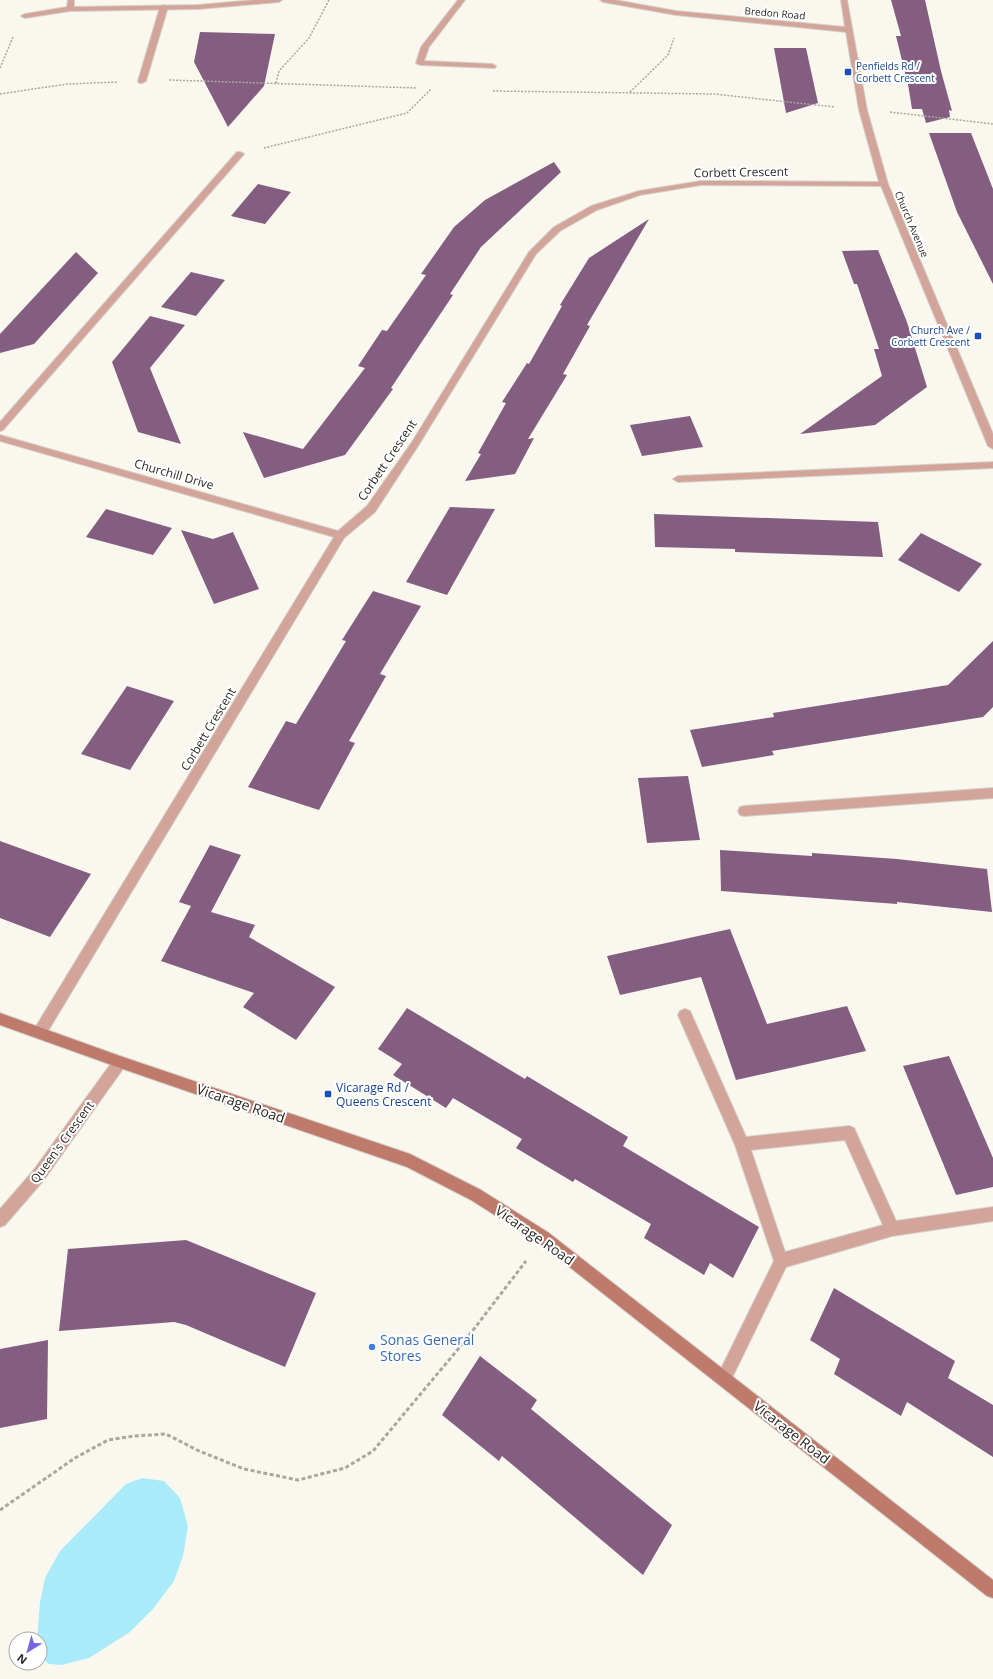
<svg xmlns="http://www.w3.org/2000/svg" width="993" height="1679" font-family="'Open Sans',sans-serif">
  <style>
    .water { fill: #aaebfa }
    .building { fill: #835e80 }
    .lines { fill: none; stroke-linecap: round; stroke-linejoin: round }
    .lane-casing { stroke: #d4d2c9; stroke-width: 2 }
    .street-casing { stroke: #d4d2c9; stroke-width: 2 }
    .secondary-casing { stroke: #d4d2c9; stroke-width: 2 }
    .path-far1 { stroke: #a9a7a0; stroke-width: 1.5; stroke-dasharray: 2 1.5; stroke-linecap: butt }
    .path { stroke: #a9a7a0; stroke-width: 3; stroke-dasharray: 4 2.5; stroke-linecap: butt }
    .lane { fill: #d3a49a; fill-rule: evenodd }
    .street { fill: #d3a49a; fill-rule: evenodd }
    .secondary { fill: #be7b6c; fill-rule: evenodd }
    .transit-dot { fill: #1a4fb4; stroke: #fff; stroke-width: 1.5 }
    .shop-dot { fill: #3f7fe0; stroke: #fff; stroke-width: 1.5 }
    .labels { text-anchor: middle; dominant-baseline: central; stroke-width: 4; stroke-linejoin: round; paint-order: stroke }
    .far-street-label { font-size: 10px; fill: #282723; stroke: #fff }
    .far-transit-label { font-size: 10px; fill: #164399; stroke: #fff; text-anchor: start }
    .street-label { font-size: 12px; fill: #282723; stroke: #fff }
    .transit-label { font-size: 12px; fill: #164399; stroke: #fff; text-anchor: start }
    .near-street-label { font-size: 14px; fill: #282723; stroke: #fff }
    .near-shop-label { font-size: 14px; fill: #366cbe; stroke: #fff; text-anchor: start }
  </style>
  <rect width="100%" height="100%" fill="#faf8ee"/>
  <path class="water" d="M142 1478 164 1481 180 1498 188 1526 183 1556 174 1581 153 1609 130 1632 89 1658 62 1665 49 1664 40 1657V1639H37L40 1602 45 1578 60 1551 126 1484Z"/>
  <g class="building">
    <path d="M891 0H925L941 71 952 111 949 110 950 117 926 123 922 109H912L908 84 913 78 907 81 896 36H901Z"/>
    <path d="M200 32 275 34 264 86 228 127 194 62Z"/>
    <path d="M774 48H806L818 103 786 113Z"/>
    <path d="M929 133H971L993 189V284L957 212Z"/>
    <path d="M554 162 561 172 481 247 450 294 453 295 391 388 393 389 345 455 264 478 243 432 303 449 365 368 358 366 382 330 387 331 426 275 421 274 454 227 485 200Z"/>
    <path d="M258 184 291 192 265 224 231 216Z"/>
    <path d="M649 219 587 325 590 326 563 374 567 375 528 439 534 438 515 474 465 481 481 454 478 453 506 403 502 402 527 363 529 364 562 306 560 305 589 258Z"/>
    <path d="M878 250 907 322 927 387 875 425 800 434 882 376 874 349H879L857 284H854L842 251Z"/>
    <path d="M76 252 98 273 34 344 0 353V334Z"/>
    <path d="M191 272 225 280 196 316 161 307Z"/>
    <path d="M150 316 185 325 150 368 181 444 138 432 112 362Z"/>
    <path d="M690 416 703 447 642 456 630 425Z"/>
    <path d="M450 507 495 509 447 595 406 582Z"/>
    <path d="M106 509 137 518 172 528 153 555 86 537Z"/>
    <path d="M654 514 878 522 883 557 735 552V549L655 547Z"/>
    <path d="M181 530 213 539 233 532 259 589 214 604Z"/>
    <path d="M921 533 982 564 959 592 898 560Z"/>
    <path d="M373 591 421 606 380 674 386 676 349 741 355 743 319 810 248 787 286 721 296 724 346 641 342 640Z"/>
    <path d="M993 641V707L983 717 772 751 774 755 702 767 690 730 774 717 773 713 948 685Z"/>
    <path d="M127 686 174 701 130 770 81 754Z"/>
    <path d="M688 776 700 840 647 843 638 778Z"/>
    <path d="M0 841 91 874 50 937 0 918Z"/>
    <path d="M210 845 241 855 211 912 255 925 249 937 335 987 296 1040 243 1007 254 993 161 961 191 906 179 902Z"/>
    <path d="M720 850 812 856V853L897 859 987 869 992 912 897 902V904L721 891Z"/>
    <path d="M730 929 767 1024 847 1006 866 1051 736 1080 701 977 620 995 607 956Z"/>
    <path d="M407 1008 525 1079 527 1076 628 1137 623 1146 759 1227 733 1278 710 1263 704 1275 644 1238 651 1224 575 1179 573 1182 516 1148 522 1139 453 1098 446 1108 393 1075 402 1064 378 1049Z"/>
    <path d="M949 1056 993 1158V1187L956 1195 903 1066Z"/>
    <path d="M186 1240 316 1293 285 1367 186 1325 174 1322 59 1331 68 1249Z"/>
    <path d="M834 1288 955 1361 948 1378 993 1405V1457L907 1402 901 1416 834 1374 840 1359 810 1340Z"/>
    <path d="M48 1340 47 1419 0 1428V1349Z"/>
    <path d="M480 1356 537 1400 531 1409 672 1525 643 1575 502 1456 499 1461 442 1415Z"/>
  </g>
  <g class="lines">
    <defs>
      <g id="lane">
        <path d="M458 0H465L429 47 424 61 492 64 496 66 495 68 420 65 416 63 421 47Z"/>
        <path d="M164 5 168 7 146 81 142 83H139L138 81 160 7Z"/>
      </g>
      <g id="street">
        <path d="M68 0H74V7L198 5 255 0H282L279 2 198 9 70 11 25 18 21 16 25 14 67 7Z"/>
        <path d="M600 0H615L676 11 845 27 841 0H847L867 110 888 184 993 434V449L988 446 881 186 701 185 640 195 597 210 560 231 536 254 418 446 375 512 344 538 45 1036 40 1038 35 1036 33 1032 35 1028 334 537 0 441V435L338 531 367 506 412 442 529 252 554 227 591 206 639 191 701 181 879 182 859 110 846 32 676 15 603 2Z"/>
        <path d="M237 152H240L244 154 3 430 0 431V422Z"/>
        <path d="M993 462V468L678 482 673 479 678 476Z"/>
        <path d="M993 788V798L744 816 740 815 738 811 740 807 744 806Z"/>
        <path d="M685 1009 690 1011 746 1137 849 1126 854 1128 896 1221 993 1207V1221L892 1236 786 1267 729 1384 724 1387 719 1384 716 1379 774 1261 735 1145 678 1015 680 1011ZM845 1140 883 1225 785 1252 751 1150Z"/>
        <path d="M120 1056 125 1058 127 1062 125 1066 43 1181 5 1225 0 1227V1209L33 1171 115 1058Z"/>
      </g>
      <path id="secondary" d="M0 1013 120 1056 410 1154 481 1190 549 1233 993 1580V1598L987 1596 539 1243 471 1200 407 1167 120 1068 0 1025Z"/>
    </defs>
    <use href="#lane" class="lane-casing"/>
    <use href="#street" class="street-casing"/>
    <use href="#secondary" class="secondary-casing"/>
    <g class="path-far1">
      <path d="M0 68 13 37"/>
      <path d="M169 80 416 88"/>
      <path d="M276 83 279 71 309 38 329 0"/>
      <path d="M493 91 714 94 835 107"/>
      <path d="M630 92 668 55 674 38"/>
      <path d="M0 94 67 84 118 82"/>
      <path d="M890 112 993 124"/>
      <path d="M264 148 407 113 431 89"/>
    </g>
    <path class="path" d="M0 1510 75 1458 108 1440 134 1436 166 1434 199 1451 244 1469 298 1480 345 1468 373 1451 464 1342 526 1261"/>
    <use href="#lane" class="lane"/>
    <use href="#street" class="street"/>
    <use href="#secondary" class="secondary"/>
  </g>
  <g class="transit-dot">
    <rect x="844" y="68" width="8" height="8" rx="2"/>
    <rect x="974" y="332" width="8" height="8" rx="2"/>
    <rect x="324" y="1090" width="8" height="8" rx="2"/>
  </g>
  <circle class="shop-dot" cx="372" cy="1347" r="4"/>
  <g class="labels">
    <g class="far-street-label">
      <text transform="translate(775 13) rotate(5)">Bredon Road</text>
      <text transform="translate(912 224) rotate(67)">Church Avenue</text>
    </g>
    <g class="far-transit-label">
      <text x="856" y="66">Penfields Rd /<tspan x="856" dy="12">Corbett Crescent</tspan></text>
      <text x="970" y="330" text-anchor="end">Church Ave /<tspan x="970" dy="12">Corbett Crescent</tspan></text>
    </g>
    <g class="street-label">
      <text transform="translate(741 172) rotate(-1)">Corbett Crescent</text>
      <text transform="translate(387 460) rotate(-56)">Corbett Crescent</text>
      <text transform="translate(174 474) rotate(16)">Churchill Drive</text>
      <text transform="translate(208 729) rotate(-59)">Corbett Crescent</text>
      <text transform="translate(62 1142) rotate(-54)">Queen's Crescent</text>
    </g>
    <g class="transit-label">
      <text x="336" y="1087">Vicarage Rd /<tspan x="336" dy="14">Queens Crescent</tspan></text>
    </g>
    <g class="near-street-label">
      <text transform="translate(241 1103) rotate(19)">Vicarage Road</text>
      <text transform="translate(535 1235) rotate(35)">Vicarage Road</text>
      <text transform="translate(792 1432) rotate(38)">Vicarage Road</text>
    </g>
    <g class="near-shop-label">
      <text x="380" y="1339">Sonas General<tspan x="380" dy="16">Stores</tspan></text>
    </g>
  </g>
  <g transform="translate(28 1651) rotate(217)"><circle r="19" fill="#ffffff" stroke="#a9a9a7"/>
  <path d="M0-3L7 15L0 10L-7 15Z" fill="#7766e1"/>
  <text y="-6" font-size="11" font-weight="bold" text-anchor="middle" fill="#282723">N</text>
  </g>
</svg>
